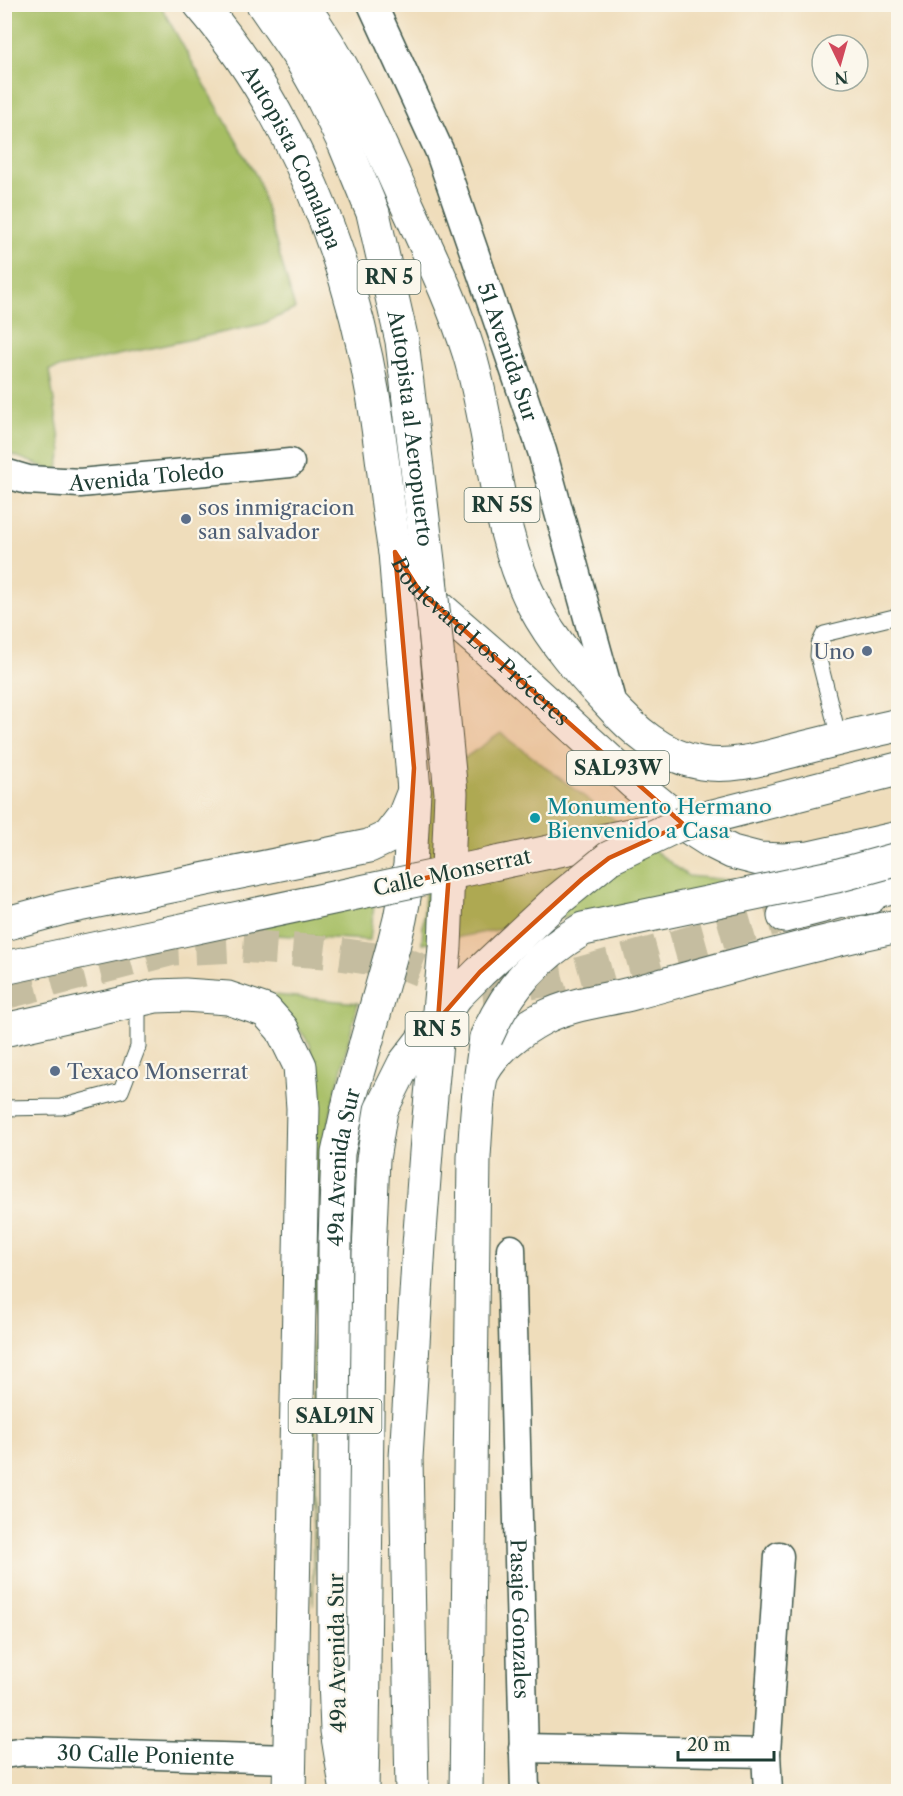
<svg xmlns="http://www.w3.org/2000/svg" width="903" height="1796" font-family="'Libre Caslon Text',serif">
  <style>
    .green { fill: #a6be64; stroke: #627e4c; stroke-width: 1.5 }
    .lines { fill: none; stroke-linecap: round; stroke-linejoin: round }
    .secondary-tunnel { stroke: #c5bda0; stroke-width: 33; stroke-dasharray: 33 16; stroke-linecap: butt }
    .lane-casing { stroke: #3e5548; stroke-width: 17 }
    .street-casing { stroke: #3e5548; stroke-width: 31 }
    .secondary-casing { stroke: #3e5548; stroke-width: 35 }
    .primary-casing { stroke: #3e5548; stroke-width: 35 }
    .highway-casing { stroke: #3e5548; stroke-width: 35 }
    .lane { stroke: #fff; stroke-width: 15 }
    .street { stroke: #fff; stroke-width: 28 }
    .secondary { stroke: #fff; stroke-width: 33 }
    .primary { stroke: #fff; stroke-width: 33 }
    .highway { stroke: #fff; stroke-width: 33 }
    .secondary-bridge-casing { stroke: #3e5548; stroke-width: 35; stroke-linecap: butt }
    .primary-bridge-casing { stroke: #3e5548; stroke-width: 35; stroke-linecap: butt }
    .highway-bridge-casing { stroke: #3e5548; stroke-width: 35; stroke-linecap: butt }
    .secondary-bridge { stroke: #fff; stroke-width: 33 }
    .primary-bridge { stroke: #fff; stroke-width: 33 }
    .highway-bridge { stroke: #fff; stroke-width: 33 }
    .marked { fill: #d45610; fill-opacity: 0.2; stroke: #d45610; stroke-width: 4.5; stroke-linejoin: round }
    .service-dot { fill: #5c6f8a; stroke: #fbf7ec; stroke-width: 2 }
    .culture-dot { fill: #0f9aa8; stroke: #fbf7ec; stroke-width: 2 }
    .labels { text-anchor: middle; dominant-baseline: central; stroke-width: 4.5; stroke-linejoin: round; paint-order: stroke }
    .shield { fill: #fbf7ec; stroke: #61756b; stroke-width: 1.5 }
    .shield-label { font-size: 20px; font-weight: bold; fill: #1f3d34 }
    .street-label { font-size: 21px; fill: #1f3d34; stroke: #fbf7ec }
    .service-label { font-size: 21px; fill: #4e5e75; stroke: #fbf7ec; text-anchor: start }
    .culture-label { font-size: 21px; fill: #0d838f; stroke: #fbf7ec; text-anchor: start }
  </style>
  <rect width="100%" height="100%" fill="#fbf7ec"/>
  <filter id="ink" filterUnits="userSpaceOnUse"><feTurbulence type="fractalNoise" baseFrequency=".0167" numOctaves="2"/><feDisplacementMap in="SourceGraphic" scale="12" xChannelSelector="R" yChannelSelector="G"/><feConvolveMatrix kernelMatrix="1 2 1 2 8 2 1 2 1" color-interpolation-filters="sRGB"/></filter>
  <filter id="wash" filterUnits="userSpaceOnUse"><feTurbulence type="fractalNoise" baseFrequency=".008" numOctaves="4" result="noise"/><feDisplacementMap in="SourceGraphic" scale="24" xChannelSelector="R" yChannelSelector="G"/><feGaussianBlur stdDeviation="1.35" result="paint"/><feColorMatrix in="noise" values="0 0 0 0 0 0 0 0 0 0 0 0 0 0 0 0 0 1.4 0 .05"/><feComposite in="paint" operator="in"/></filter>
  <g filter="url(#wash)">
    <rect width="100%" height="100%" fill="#efddbb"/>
    <g class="green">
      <path d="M4 5H160L258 179 295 309 262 324 49 370 62 452 57 472 5 452Z"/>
      <path d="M501 733 688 876 758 883 623 906 422 944 427 861 425 785Z"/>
      <path d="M375 897 370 940 218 932Z"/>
      <path d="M264 994 358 1003 331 1112 321 1181 313 1605 314 1064 310 1044 296 1025Z"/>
    </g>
  </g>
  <g filter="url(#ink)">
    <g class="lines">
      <path class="secondary-tunnel" d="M4 993 173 949 240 946 325 952 403 963 472 990 499 988 563 978 784 916"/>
      <defs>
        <g id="lane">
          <path d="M839 738 818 656 819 644 824 634 898 616"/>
          <path d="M4 1108 61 1107 121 1091 138 1047V1000"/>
        </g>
        <g id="street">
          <path id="s1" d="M372 4 439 150 502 333 542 451 613 708"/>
          <path id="s2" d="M4 473 28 480 80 483 290 463"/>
          <path id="s3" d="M511 1249 525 1792"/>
          <path d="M523 1748 766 1753"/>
          <path id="s4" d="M4 1754 25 1751 289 1759"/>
          <path d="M768 1792 766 1753 779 1556"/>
        </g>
        <g id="secondary">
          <path d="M497 863 654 830"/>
          <path d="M784 916 842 901 870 897"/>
          <path d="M4 1030 156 996 185 995 228 998 266 1011 282 1029 300 1066 303 1108 289 1792"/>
          <path d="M466 1792 474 1157C475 1143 478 1081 483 1072 496 1049 520 1030 543 1018 572 1003 603 1001 634 993 722 969 810 944 898 926"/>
        </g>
        <g id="primary">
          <path id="s5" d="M263 4 301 59 318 89 345 145 373 213 402 341 430 578"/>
          <path d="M4 924 63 908 369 846 388 837 404 816 414 791"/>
          <path d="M393 947 400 919 410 865 414 791 395 552"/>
          <path d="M362 1791 364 1670"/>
          <path id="s6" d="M347 1792 337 1731 335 1679V1239L338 1153 351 1094 366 1043"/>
          <path d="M412 1792 406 1458 419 1245 427 1139"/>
        </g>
        <g id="highway">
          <path id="s7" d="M200 4C291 110 350 258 373 395 382 447 386 500 395 552L406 575 419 590 504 664 635 784 688 827 710 841 732 852 759 859 784 860 809 858 898 838"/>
          <path d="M301 4C347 65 377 138 408 207 430 255 453 302 469 353 494 436 494 528 534 606 553 642 580 672 607 701 632 729 663 757 701 763 734 769 771 756 803 748 835 740 867 732 898 725"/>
          <path d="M842 901 898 885"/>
          <path d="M481 1074 486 1038"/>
        </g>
      </defs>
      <use href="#lane" class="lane-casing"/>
      <use href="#street" class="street-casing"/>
      <use href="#secondary" class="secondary-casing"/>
      <use href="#primary" class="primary-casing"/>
      <use href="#highway" class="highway-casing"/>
      <use href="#lane" class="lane"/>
      <use href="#street" class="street"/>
      <use href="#secondary" class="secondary"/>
      <use href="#primary" class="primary"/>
      <use href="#highway" class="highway"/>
      <defs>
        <g id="secondary-bridge">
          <path d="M678 825 898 769"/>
          <path d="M4 968 497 863"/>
        </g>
        <g id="primary-bridge">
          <path d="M366 1043 393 947"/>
          <path d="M427 1139 445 947 451 793 430 578"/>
          <path d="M364 1670 369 1253 373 1159 381 1110 404 1064 457 995 480 972 554 903 609 858 678 825"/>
        </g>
        <path id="highway-bridge" d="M486 1038C507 989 537 956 583 929L836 876 898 859"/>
      </defs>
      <use href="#secondary-bridge" class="secondary-bridge-casing"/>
      <use href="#primary-bridge" class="primary-bridge-casing"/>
      <use href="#highway-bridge" class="highway-bridge-casing"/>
      <use href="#secondary-bridge" class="secondary-bridge"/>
      <use href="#primary-bridge" class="primary-bridge"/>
      <use href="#highway-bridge" class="highway-bridge"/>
    </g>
  </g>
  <path class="marked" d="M395 552 419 590 683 824 609 858 582 879 480 972 438 1020 449 873 407 882 414 768Z"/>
  <g class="service-dot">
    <circle cx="186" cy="519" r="6"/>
    <circle cx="867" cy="651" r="6"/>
    <circle cx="55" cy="1071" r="6"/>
  </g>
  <circle class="culture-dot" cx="535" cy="818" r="6"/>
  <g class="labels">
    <g class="shield">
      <rect x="357.5" y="260" width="63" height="34" rx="4.5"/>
      <rect x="464.5" y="488" width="75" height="34" rx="4.5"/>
      <rect x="567" y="751" width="102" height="34" rx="4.5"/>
      <rect x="405.5" y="1012" width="63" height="34" rx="4.5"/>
      <rect x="288.5" y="1399" width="93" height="34" rx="4.5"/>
    </g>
    <g class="shield-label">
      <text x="389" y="277">RN 5</text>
      <text x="502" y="505">RN 5S</text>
      <text x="618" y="768">SAL93W</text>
      <text x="437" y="1029">RN 5</text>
      <text x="335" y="1416">SAL91N</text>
    </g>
    <g class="street-label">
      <text stroke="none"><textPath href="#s7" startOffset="180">Autopista Comalapa</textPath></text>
      <text stroke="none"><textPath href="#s1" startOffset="374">51 Avenida Sur</textPath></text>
      <text stroke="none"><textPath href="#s5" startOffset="456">Autopista al Aeropuerto</textPath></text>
      <text stroke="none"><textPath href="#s2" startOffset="144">Avenida Toledo</textPath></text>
      <text stroke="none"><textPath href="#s7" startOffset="716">Boulevard Los Próceres</textPath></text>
      <text transform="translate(452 872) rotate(-12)">Calle Monserrat</text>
      <text stroke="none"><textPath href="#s6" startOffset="626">49a Avenida Sur</textPath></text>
      <text stroke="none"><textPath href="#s3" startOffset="370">Pasaje Gonzales</textPath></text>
      <text transform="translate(337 1653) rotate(-91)">49a Avenida Sur</text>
      <text stroke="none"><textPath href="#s4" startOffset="142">30 Calle Poniente</textPath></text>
    </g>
    <g class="service-label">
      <text x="198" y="507">sos inmigracion<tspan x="198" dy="24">san salvador</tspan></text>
      <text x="855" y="651" text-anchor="end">Uno</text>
      <text x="67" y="1071">Texaco Monserrat</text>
    </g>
    <g class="culture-label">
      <text x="547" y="806">Monumento Hermano<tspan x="547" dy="24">Bienvenido a Casa</tspan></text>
    </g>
  </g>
  <rect width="903" height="1796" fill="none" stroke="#fbf7ec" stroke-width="24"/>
  <g transform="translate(840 63) rotate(175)"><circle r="28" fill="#fbf7ec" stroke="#a3ada2" stroke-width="1.5"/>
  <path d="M0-4.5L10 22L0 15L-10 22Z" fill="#d1495b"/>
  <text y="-9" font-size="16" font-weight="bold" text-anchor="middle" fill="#1f3d34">N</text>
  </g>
  <path d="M678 1751v9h96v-9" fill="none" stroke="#1f3d34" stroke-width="3"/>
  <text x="687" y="1751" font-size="18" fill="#1f3d34" stroke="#fbf7ec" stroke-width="4.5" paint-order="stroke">20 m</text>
</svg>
